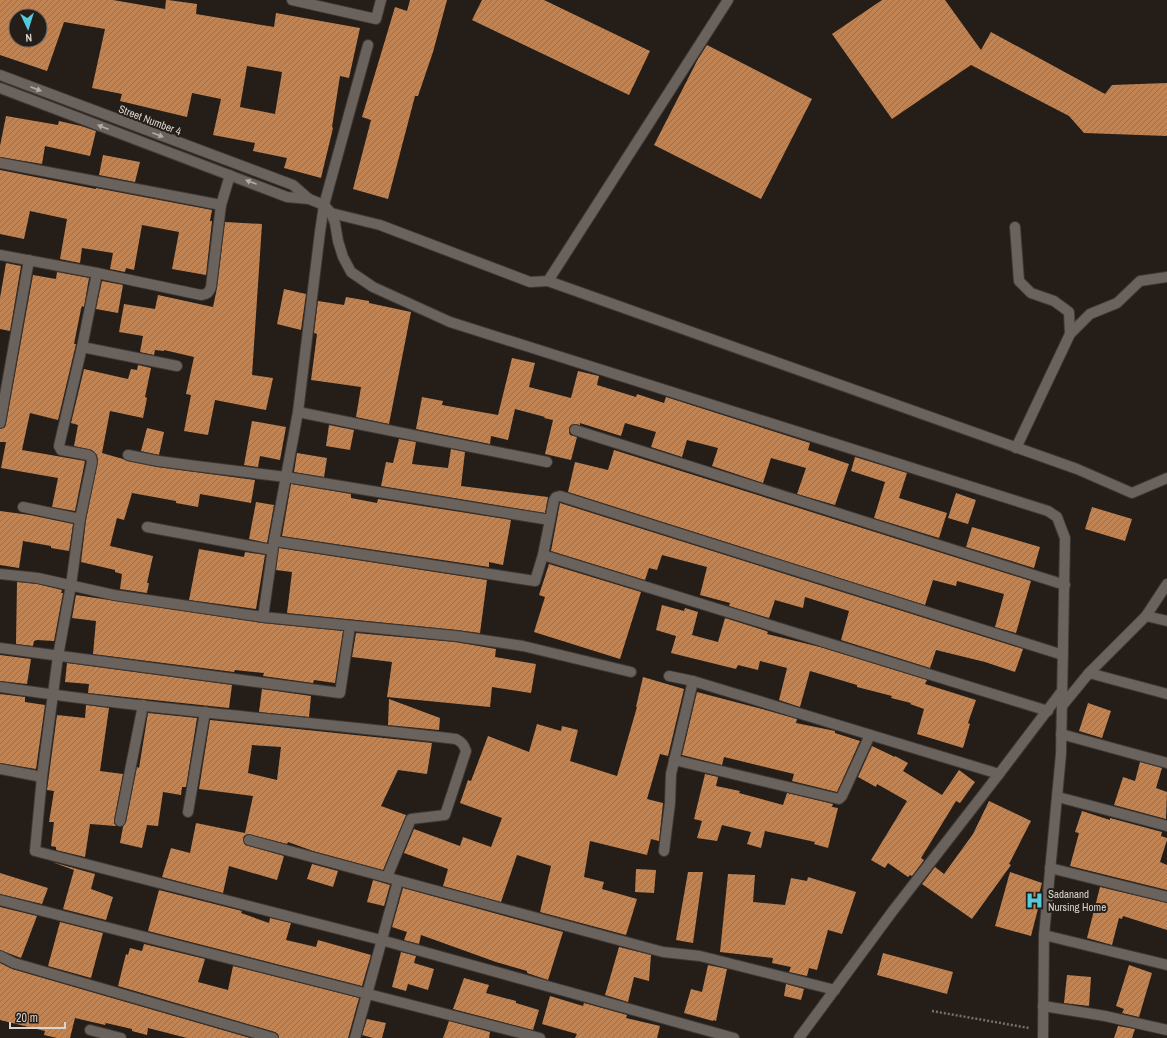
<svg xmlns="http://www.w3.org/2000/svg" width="1167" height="1038" font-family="'Archivo Narrow',sans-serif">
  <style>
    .building { fill: url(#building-hatch); fill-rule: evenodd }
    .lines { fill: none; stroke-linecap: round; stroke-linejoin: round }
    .service-casing { stroke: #3e3835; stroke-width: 12 }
    .minor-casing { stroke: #3e3835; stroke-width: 12 }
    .tertiary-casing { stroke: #3e3835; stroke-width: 12 }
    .path { stroke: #76716c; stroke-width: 2.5; stroke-dasharray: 2 2; stroke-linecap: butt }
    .service { stroke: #6a625c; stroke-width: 10 }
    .minor { stroke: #6a625c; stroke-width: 10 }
    .tertiary { stroke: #6a625c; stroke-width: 10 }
    .oneway { fill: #b2aca7 }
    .labels { text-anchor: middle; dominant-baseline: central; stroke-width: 4; stroke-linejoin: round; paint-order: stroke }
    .street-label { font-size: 11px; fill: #d8d4d0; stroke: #241d18 }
    .poi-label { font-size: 11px; fill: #d8d4d0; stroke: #241d18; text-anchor: start }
  </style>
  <defs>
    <pattern id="building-hatch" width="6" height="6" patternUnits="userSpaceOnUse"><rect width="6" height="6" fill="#c08454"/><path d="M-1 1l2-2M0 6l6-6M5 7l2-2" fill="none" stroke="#9a704d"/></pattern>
  </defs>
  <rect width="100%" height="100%" fill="#241d18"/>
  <g class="building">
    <path d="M0 0H113L165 9 166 0H168L197 4 196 14 274 27 276 13 360 28 349 78 340 76 332 127 333 128 321 178 284 168 287 158 253 151 255 143 213 135 221 99 192 93 187 117 120 101 122 94 92 88 105 29 64 22 47 71 0 55ZM16 16H40V40H16ZM247 66 282 72 275 114 240 107Z"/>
    <path d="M410 0H447L433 52 418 96H415L388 199 353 189 371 120 362 117 395 7 407 11Z"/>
    <path d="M482 0H544L650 51 629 95 472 20Z"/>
    <path d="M882 0H945L981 50 991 32 1105 94 1112 85 1167 83V136L1084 133 1069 116 971 65 892 119 832 34Z"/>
    <path d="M707 45 812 99 761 199 654 145 698 59Z"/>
    <path d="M6 116 58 125 59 121 81 126 96 131 90 156 45 146 42 164 0 157V146Z"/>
    <path d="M103 155 140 162 135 182 99 175Z"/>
    <path d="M0 170 96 189V188L212 210 210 221H212L206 275 172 269 179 232 142 225 134 270 126 268 125 272 110 269 113 253 82 248 80 263 60 259 67 219 30 211 24 239 0 234Z"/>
    <path d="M225 222 262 224 252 375 273 378 266 410 215 400 208 435 184 431 191 395 186 394 194 357 164 350V351L155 350 154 355 140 352 143 336 119 332 124 304 155 309 158 295 213 307 217 288Z"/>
    <path d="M6 263 21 266 10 331 0 329V298Z"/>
    <path d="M57 272 89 278 84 307 82 306 81 309 74 344H76L58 420 30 413 22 450 85 461 75 511 52 507 58 478 1 468 6 442H0V429L5 427 6 424 33 275 56 279Z"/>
    <path d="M102 281 123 285 118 313 96 309Z"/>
    <path d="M284 289 306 294 301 330 277 324Z"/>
    <path d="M346 297 369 301V303L411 312 389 424 356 417 361 387 311 380 317 334 314 333 318 301 344 305Z"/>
    <path d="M512 358 535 363 529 387 571 398 578 371 599 376 597 385 636 397 637 394 664 403 666 397 810 443 808 450 849 464 835 505 797 494 806 468 771 458 763 483 712 466 718 448 687 440 682 457 651 447 656 432 625 423 621 436 580 423V425L574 424 571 425 569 428V432L570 435 577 437 571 460 545 454 553 420 544 418 545 417 515 409 508 440 491 436 490 444 416 429 422 397 443 401 442 405 498 415Z"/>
    <path d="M138 365 151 368 145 397 147 398 143 418 110 411 102 453 123 459 127 461 157 467 255 480 251 503 200 494 198 507 176 503V501L132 493 124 520 117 518 110 546 153 556 147 583H149L147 593 120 589 122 574 115 572V570L81 562 86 520 98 461 97 455 92 450 74 446 78 425 71 423 84 369 128 379 131 369 137 370Z"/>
    <path d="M252 421 286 427 280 460 260 456 258 467 244 465Z"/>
    <path d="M329 425 354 430 350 450 326 446Z"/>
    <path d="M147 428 164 432 159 455 141 451Z"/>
    <path d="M399 439 416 442 412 464 448 468 451 449 465 452 461 486 548 497 545 513 381 486 386 462 393 463Z"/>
    <path d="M614 450 1031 581 1016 633 995 627 1004 594 957 581 956 586 933 580 925 605 568 492 575 462 608 470Z"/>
    <path d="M297 453 327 458 324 477 294 472Z"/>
    <path d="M855 457 907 473 899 498 947 513 939 538 874 518 885 482 851 471Z"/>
    <path d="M291 484 351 494V498L377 503 378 499 511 520 503 565 489 562V567L282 536Z"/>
    <path d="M956 493 976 500 968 524 948 518Z"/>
    <path d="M256 502 274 505 267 543 249 539Z"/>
    <path d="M560 503 1023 649 1015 672 985 662 936 650 930 668 841 640 849 611 805 597 803 608 775 600 769 618 729 606 730 603 700 595 707 567 662 555 657 570 649 568 645 580 551 551Z"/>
    <path d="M1092 507 1132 519 1125 541 1085 529Z"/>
    <path d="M0 511 30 515 73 524 69 551 51 548V546L23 541 19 568 0 565Z"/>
    <path d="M972 527 1040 547 1034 568 966 547Z"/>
    <path d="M279 548 487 580 480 633 457 630 287 613 292 572 276 570Z"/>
    <path d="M199 549 244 557 245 552 265 555 256 609 189 600Z"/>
    <path d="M549 564 641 592 620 659 534 632 545 597 539 595Z"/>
    <path d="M17 582 37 584 62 590 61 593H63L54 641 37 640 34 641 33 646 16 644Z"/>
    <path d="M76 595 262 623 343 631 335 683 314 680 313 683 263 676 264 673 235 670 234 672 93 654 96 621 72 618Z"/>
    <path d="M662 605 684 611 685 608 698 612 692 635 718 642 725 618 766 631 768 632 767 634 820 647 927 680 925 684 976 700 968 723 970 724 963 748 917 734 924 709 910 704 911 703 891 698 892 696 857 687V685L810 671 800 707 779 700 787 668 760 661 758 670 738 665 736 669 671 653 676 636 656 630Z"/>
    <path d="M356 633 455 642 496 649 495 657 536 664 531 693 492 687 490 707 387 697 392 662 352 657Z"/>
    <path d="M0 655 31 659 27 684 0 681Z"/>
    <path d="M67 663 232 685 229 708 88 693 89 684 65 682Z"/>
    <path d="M643 677 684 689 668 756 660 754 647 799 663 803 659 841 651 839 647 855 590 841 584 877 604 882 602 889 637 899 626 935 540 912 551 866 517 855 501 902 443 886 448 869 404 853 414 829 460 846 463 837 491 847 502 818 460 803 468 780 471 781 488 736 529 752 537 724 561 731 562 726 578 730 570 761 617 776 637 707H636Z"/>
    <path d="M262 689 311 696 309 717 259 712Z"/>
    <path d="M697 692 762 709 797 719 796 723 835 731V733L860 741 837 792 792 781 794 774 724 757 722 765 682 755Z"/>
    <path d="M0 694 25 697V702L45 705 36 769 0 763Z"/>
    <path d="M389 699 440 718 439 730 388 725Z"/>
    <path d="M1088 703 1111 711 1102 738 1079 731Z"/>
    <path d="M86 705 109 708 100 771 123 774 114 820V823L116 826 90 824 85 857 56 850V847L51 846 54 822H49L54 791 47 790 57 715 85 718Z"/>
    <path d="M148 713 197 718 186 787H182L181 795 163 792 158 826 147 825 142 848 120 843 123 827 126 822 137 767 139 768Z"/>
    <path d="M210 720 432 743 427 774 398 770 381 806 406 815 383 870 313 851 288 842 287 844 248 834 244 836 243 839 245 845 284 856 277 880 229 866 223 893 162 877 171 848 190 853 196 823 245 833 253 796 199 789ZM252 745 281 747 277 780 248 773Z"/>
    <path d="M872 746 895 757V756L908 763 903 771 942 795 959 770 975 782 960 803 956 801 921 858 924 860 912 876 910 875 908 877 888 863 885 868 871 860 907 801 877 784 876 787 858 777Z"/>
    <path d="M1140 762 1162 768 1156 788 1167 792 1166 819 1114 805 1123 777 1135 781Z"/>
    <path d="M705 774 718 777 716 786 740 791 739 793 783 805 787 793 833 804 832 807 838 808 828 848 814 844 815 842 765 831 761 848 747 844 751 832 722 825 717 841 697 838 702 821 694 819Z"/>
    <path d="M989 801 1031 821 1009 864 1011 865 972 919 922 884 935 867 944 874 973 834Z"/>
    <path d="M1082 811 1110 820V818L1162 832 1161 836 1167 838V840L1160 862 1167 865V890L1070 866 1079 833 1075 832Z"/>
    <path d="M52 862 95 874 91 889 113 897 106 920 63 909 74 870Z"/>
    <path d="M312 864 338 871 333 887 307 879Z"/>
    <path d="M636 869 656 870 654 893 635 892Z"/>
    <path d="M688 872H703L693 943 676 940Z"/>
    <path d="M1010 872 1042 883 1036 905H1039L1031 936 995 926Z"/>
    <path d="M0 873 48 888 42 904 0 894Z"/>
    <path d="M728 874 755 875 753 902 785 905 791 878 807 881 808 877 856 892 842 934 828 930 817 970 809 968 807 976 789 972 791 967 772 963 773 958 720 952Z"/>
    <path d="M373 880 390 885 384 906 367 902Z"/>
    <path d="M1100 887 1167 903V930L1123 916 1122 919 1119 918 1112 945 1087 938Z"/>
    <path d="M403 888 563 932 548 980 527 973V971L496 962 421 935 419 944 404 940 407 932 392 927Z"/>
    <path d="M159 890 242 911 241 913 269 923 270 918 291 923 286 940 316 947 318 940 371 955 362 986 148 931Z"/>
    <path d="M0 907 37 916 21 958 0 950Z"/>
    <path d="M60 922 103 933 91 978 48 966Z"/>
    <path d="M144 944 205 959 198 982 228 990 233 966 359 998 348 1038H279L278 1034 275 1032 118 986 126 954 128 955 130 948 142 951Z"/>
    <path d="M619 947 651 955 649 981 634 977 628 1002 605 995Z"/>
    <path d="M401 952 416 956 414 963 434 969 428 990 408 984 406 991 392 987Z"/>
    <path d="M883 953 953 972 947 994 877 975Z"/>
    <path d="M0 963 12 969 250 1038H187L148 1028 147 1035 132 1031V1029L106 1023 105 1025 75 1018 70 1038H57L44 1035 45 1031 0 1020Z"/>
    <path d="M708 965 727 969 716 1021 713 1020V1021L684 1013 691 989 702 992Z"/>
    <path d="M1129 965 1152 973 1139 1017 1122 1013 1124 1009 1116 1006Z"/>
    <path d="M1067 975 1091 977 1089 1006 1064 1003Z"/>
    <path d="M464 978 489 985 486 993 516 1001V1003L539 1010 533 1030 453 1009Z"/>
    <path d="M786 984 804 989 801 1000 784 996Z"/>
    <path d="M550 996 583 1006 584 1003 627 1015 626 1018 660 1026 657 1038H575L577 1034 542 1024Z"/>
    <path d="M367 1019 386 1023 382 1038H373L362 1035Z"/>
    <path d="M449 1021 490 1032 489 1038H443Z"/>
    <path d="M1118 1026 1135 1029 1132 1038H1114Z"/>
  </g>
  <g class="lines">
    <defs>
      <g id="service">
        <path d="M292 0 376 19 381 0"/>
        <path d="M331 213 380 225 530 282 548 281 728 0"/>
        <path d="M1015 227 1019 281 1031 293 1054 301 1069 312 1070 334"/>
        <path d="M548 281 1077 469 1132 493 1167 478"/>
        <path d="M1016 448 1070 334 1090 314 1117 303 1140 281 1167 277"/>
        <path d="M128 455 158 461 196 466"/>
      </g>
      <g id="minor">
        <path d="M0 163 221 205"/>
        <path d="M0 255 97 273 201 295C207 294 209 293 211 287L221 205 230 175"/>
        <path d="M97 273 82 347 59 446 61 450 88 455 91 457 92 462 80 519 71 585 58 656 42 777 35 851 381 940 734 1038"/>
        <path d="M82 347 177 366"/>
        <path d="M298 412 547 462"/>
        <path d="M0 423 29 260"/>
        <path d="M575 430 1065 585"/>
        <path d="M196 466 286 477 550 520"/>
        <path d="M23 507 80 519"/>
        <path d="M147 527 272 550"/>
        <path d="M274 541 535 581 543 555 554 500 556 497 560 496 1063 655"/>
        <path d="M543 555 1048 711"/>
        <path d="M0 574 38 578 114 595 263 617 456 636 523 646 631 672"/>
        <path d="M1146 616 1167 621"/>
        <path d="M263 617 274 541 298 412 320 232 324 205 368 45"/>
        <path d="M0 648 340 693 350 626"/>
        <path d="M1089 673 1167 694"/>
        <path d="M669 676 693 681 999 774"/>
        <path d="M0 687C151 710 304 721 456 739 462 742 464 745 466 751L445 815 411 819 387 877"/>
        <path d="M1062 706 1089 673 1146 616 1167 584"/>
        <path d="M1061 734 1167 763"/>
        <path d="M674 760 839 799 842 796 870 735"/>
        <path d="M0 769 42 777"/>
        <path d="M1058 797 1167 826"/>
        <path d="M188 812 205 712"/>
        <path d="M120 821 143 705"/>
        <path d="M249 840 663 952 700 956 835 990"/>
        <path d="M664 851 670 803 671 774 693 681"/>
        <path d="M1050 868 1167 897"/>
        <path d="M0 900 540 1038"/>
        <path d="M1044 935 1167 965"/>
        <path d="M0 956 14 963 273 1038"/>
        <path d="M1043 1006 1105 1016 1167 1030"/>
        <path d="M90 1030 121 1038"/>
        <path d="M355 1038 398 881"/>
        <path d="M799 1038 892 912 999 774 1062 691"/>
      </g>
      <g id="tertiary">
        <path d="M0 75 293 185 309 199"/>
        <path d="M0 88 287 197 309 199 324 205 331 213 335 223 338 241 343 257 351 272 373 287 450 322 1048 511 1057 517 1065 538 1061 754 1044 935 1043 1038"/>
      </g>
    </defs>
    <use href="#service" class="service-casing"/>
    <use href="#minor" class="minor-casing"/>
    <use href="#tertiary" class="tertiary-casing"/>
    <path class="path" d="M932 1011 1029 1028"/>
    <use href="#service" class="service"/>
    <use href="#minor" class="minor"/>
    <use href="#tertiary" class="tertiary"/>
  </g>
  <defs><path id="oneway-solid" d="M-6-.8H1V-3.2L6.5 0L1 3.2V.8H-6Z"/></defs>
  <g class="oneway">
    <use href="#oneway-solid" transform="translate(36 89) rotate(21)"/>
    <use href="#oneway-solid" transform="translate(103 127) rotate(-159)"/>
    <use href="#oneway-solid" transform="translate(158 135) rotate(21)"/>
    <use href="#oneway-solid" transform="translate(251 182) rotate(-159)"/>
  </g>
  <defs>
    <symbol id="hospital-bare" viewBox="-9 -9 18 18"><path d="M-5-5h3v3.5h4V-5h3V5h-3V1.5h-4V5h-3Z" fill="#53cadc" stroke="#241d18" stroke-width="2.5" paint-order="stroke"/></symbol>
  </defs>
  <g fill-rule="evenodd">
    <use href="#hospital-bare" x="1022" y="888" width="25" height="25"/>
  </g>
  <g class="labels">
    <g class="street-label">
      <text transform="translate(150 120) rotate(21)">Street Number 4</text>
    </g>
    <g class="poi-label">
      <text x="1048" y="894">Sadanand<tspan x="1048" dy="13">Nursing Home</tspan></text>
    </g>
  </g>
  <g transform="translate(28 28) rotate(176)"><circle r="19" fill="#241d18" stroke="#6c6662"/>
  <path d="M0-3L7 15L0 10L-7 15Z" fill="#53cadc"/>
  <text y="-6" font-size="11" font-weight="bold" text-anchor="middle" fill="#d8d4d0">N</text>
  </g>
  <path d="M10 1022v6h55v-6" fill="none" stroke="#d8d4d0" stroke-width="2"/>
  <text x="16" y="1022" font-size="12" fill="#d8d4d0" stroke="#241d18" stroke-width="3" paint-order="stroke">20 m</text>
</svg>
